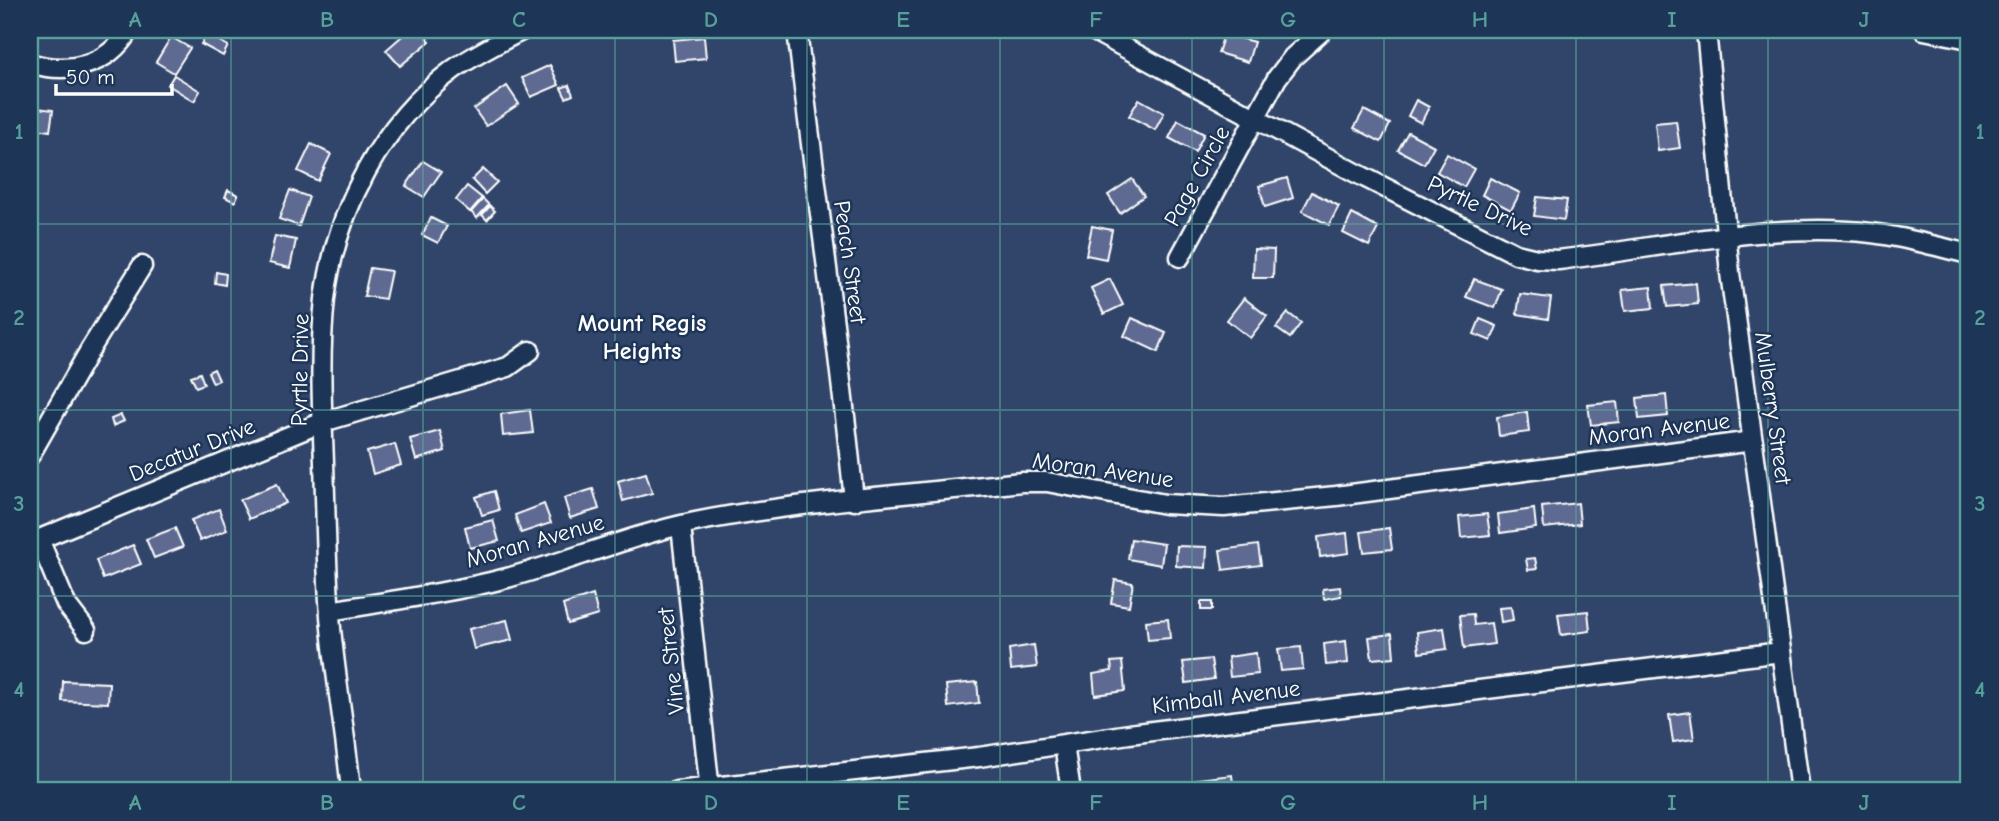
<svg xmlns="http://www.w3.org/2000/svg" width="1999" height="821" font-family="'Comic Neue',sans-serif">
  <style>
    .building { fill: #5e6a92; stroke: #fff; stroke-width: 2 }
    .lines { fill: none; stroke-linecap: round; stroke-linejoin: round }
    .minor-casing { stroke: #fff; stroke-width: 23 }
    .minor { stroke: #1d3557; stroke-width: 18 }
    .grid { fill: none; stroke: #579f9a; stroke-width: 2; stroke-opacity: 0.55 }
    .labels { text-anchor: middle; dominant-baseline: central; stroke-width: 5; stroke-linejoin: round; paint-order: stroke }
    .street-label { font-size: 23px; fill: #fff; stroke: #1d3557 }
    .neighbourhood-label { font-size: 24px; font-weight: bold; fill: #fff; stroke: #1d3557 }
    .neatline { fill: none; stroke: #579f9a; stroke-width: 2.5 }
    .grid-label { font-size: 23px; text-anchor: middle; font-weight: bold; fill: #579f9a }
  </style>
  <rect width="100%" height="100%" fill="#304569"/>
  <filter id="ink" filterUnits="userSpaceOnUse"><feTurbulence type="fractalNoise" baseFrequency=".0143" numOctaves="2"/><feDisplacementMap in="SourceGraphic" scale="14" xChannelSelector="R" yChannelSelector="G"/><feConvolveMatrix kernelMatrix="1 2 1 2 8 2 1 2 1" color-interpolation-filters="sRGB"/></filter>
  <g filter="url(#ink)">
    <g class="building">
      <path d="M409 30H421L430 41 400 66 386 50Z"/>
      <path d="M207 34 228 46 223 56 201 44Z"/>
      <path d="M1224 34 1254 42 1248 62 1218 53Z"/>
      <path d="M171 37 190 48 174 73 156 62Z"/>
      <path d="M704 37 706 58 675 61 673 40Z"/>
      <path d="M550 65 559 85 531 97 522 78Z"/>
      <path d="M174 75 200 91 194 101 168 85Z"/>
      <path d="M569 85 573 95 566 98 561 88Z"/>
      <path d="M507 86 519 104 486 126 474 109Z"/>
      <path d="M1139 99 1164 113 1155 130 1129 116Z"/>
      <path d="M1416 100 1429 107 1421 123 1408 116Z"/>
      <path d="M30 107 53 110 50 131 30 128Z"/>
      <path d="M1364 110 1390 124 1381 142 1354 128Z"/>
      <path d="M1178 120 1204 134 1195 152 1169 138Z"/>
      <path d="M1676 121 1680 148 1658 151 1655 123Z"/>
      <path d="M1408 132 1434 146 1424 164 1398 150Z"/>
      <path d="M311 144 331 154 318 181 298 171Z"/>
      <path d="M1447 154 1474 169 1464 187 1437 172Z"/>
      <path d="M423 161 441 172 424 197 406 186Z"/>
      <path d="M483 169 497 182 485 194 472 180Z"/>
      <path d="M1287 178 1293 198 1265 207 1259 186Z"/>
      <path d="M1490 178 1520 193 1511 210 1482 195Z"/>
      <path d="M1132 179 1144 196 1120 213 1108 195Z"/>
      <path d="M467 186 482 198 470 212 456 200Z"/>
      <path d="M228 190 238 195 235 202 225 197Z"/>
      <path d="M290 190 309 197 299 226 279 219Z"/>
      <path d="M1312 192 1339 206 1329 225 1302 211Z"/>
      <path d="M1537 197 1567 200 1564 220 1534 216Z"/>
      <path d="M483 199 489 205 477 218 471 212Z"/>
      <path d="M490 206 495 211 487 220 482 215Z"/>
      <path d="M1352 214 1378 228 1369 246 1343 233Z"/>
      <path d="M431 218 447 226 438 243 422 235Z"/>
      <path d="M1092 226 1112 230 1106 259 1086 255Z"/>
      <path d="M275 236 296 240 290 268 269 263Z"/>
      <path d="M1254 249 1274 250 1273 278H1253Z"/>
      <path d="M370 268 391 271 385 299 364 296Z"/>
      <path d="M216 272 226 274 225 285 215 283Z"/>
      <path d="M1110 279 1123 305 1104 314 1091 288Z"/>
      <path d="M1474 279 1502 289 1495 308 1466 297Z"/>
      <path d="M1696 283 1698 304 1667 307 1664 286Z"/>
      <path d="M1651 287 1653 308 1625 311 1622 290Z"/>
      <path d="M1520 294 1551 298 1548 319 1517 314Z"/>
      <path d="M1244 298 1267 316 1250 338 1227 320Z"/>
      <path d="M1288 313 1301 323 1290 338 1276 328Z"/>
      <path d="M1132 318 1166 333 1158 352 1124 336Z"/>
      <path d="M1480 319 1497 326 1491 341 1474 334Z"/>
      <path d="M214 369 219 380 213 383 208 372Z"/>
      <path d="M200 373 204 384 196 387 191 376Z"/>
      <path d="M1666 395 1668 416 1639 419 1637 398Z"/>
      <path d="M1617 402 1619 422 1591 425 1588 405Z"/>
      <path d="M530 410 533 433 503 436 501 414Z"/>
      <path d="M1527 412 1529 432 1499 436 1497 417Z"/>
      <path d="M121 415 124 421 113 426 111 419Z"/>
      <path d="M440 431 445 451 416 460 410 439Z"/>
      <path d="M395 444 401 465 373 474 367 452Z"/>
      <path d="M646 473 652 493 623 501 618 481Z"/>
      <path d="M277 484 286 503 249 519 240 500Z"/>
      <path d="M593 489 599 509 570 518 564 498Z"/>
      <path d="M494 491 499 510 482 515 476 497Z"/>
      <path d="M1578 503 1580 524 1544 528 1542 507Z"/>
      <path d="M544 504 551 523 521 533 515 515Z"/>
      <path d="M219 509 227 530 200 541 191 520Z"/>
      <path d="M1534 509 1536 528 1500 533 1498 514Z"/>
      <path d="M1487 514 1490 535 1461 538 1459 517Z"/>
      <path d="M493 520 499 541 470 548 465 527Z"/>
      <path d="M175 528 183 547 154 558 146 539Z"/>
      <path d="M1389 528 1392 549 1364 552 1361 532Z"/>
      <path d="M1347 533 1349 553 1320 557 1318 537Z"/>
      <path d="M1131 539 1164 544 1161 565 1128 559Z"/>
      <path d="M133 545 141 564 103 579 96 560Z"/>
      <path d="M1258 545 1261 565 1223 570 1220 550Z"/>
      <path d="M1177 546 1207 547 1206 568 1176 566Z"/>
      <path d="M1535 558 1537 569 1528 570 1526 559Z"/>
      <path d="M1115 580 1133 583 1129 606 1111 603Z"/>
      <path d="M1340 587 1341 596 1324 599 1323 589Z"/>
      <path d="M593 595 598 615 568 624 563 605Z"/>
      <rect x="1201" y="602" width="11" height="8"/>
      <path d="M1511 607 1513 620 1501 622 1499 608Z"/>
      <path d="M1588 611 1590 631 1561 635 1558 614Z"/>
      <path d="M1473 614 1474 625 1491 623 1494 644 1464 648 1460 615Z"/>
      <path d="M1168 619 1170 638 1148 640 1146 621Z"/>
      <path d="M507 620 512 640 474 649 469 629Z"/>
      <path d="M1444 628 1447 649 1419 653 1417 632Z"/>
      <path d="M1392 634 1394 657 1372 659 1369 637Z"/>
      <path d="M1346 641 1348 663 1326 665 1324 644Z"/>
      <path d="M1034 645 1037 667 1011 670 1009 649Z"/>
      <path d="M1301 647 1303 669 1281 671 1278 649Z"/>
      <path d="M1256 653 1258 674 1230 677 1228 657Z"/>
      <path d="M1211 659 1214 679 1186 683 1183 662Z"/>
      <path d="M1122 661 1125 691 1095 695 1093 674 1112 671 1111 662Z"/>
      <path d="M63 681 109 683 108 703 62 701Z"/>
      <path d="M977 682 979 703 948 707 946 685Z"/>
      <path d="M1690 712 1694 739 1673 742 1669 715Z"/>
      <path d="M1232 775 1234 791H1199L1197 779Z"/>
    </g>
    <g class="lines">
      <defs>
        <g id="minor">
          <path d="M797 30C815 187 839 343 854 501"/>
          <path d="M1092 30 1358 174 1516 254 1537 259 1558 260C1652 249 1755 225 1849 231 1890 233 1930 245 1969 254"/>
          <path d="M1706 30 1730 273 1800 791"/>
          <path d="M1924 30 1969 39"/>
          <path d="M30 63C68 75 108 66 129 30"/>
          <path d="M1180 257 1277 78 1293 57 1323 30"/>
          <path d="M30 455 91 348 142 266"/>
          <path d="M681 526 710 791"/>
          <path d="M39 539 66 604 86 630"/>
          <path d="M30 543 323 422 508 367 530 351"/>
          <path d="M330 611C389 601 449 593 507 578 570 561 631 535 695 522 802 501 913 494 1022 482H1047L1165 504 1224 507 1336 496 1753 441"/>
          <path d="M1064 745 1071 791"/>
          <path d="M351 791C346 737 336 682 331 628 326 573 326 518 324 463 322 409 319 354 325 299 336 210 381 123 454 69 476 54 500 42 523 30"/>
          <path d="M677 791 979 757 1129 734 1781 652"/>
        </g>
      </defs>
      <use href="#minor" class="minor-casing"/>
      <use href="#minor" class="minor"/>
    </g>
  </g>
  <path class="grid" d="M231 30V791M423 30V791M615 30V791M807 30V791M1000 30V791M1192 30V791M1384 30V791M1576 30V791M1768 30V791M30 224H1969M30 410H1969M30 596H1969"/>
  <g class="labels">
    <g class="street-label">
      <text transform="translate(1197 176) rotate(-61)">Page Circle</text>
      <text transform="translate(1480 206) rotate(25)">Pyrtle Drive</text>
      <text transform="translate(850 262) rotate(82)">Peach Street</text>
      <text transform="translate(300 370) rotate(-89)">Pyrtle Drive</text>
      <text transform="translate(1773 408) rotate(82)">Mulberry Street</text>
      <text transform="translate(1659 429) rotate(-7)">Moran Avenue</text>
      <text transform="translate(192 450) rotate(-22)">Decatur Drive</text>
      <text transform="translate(1103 470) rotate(8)">Moran Avenue</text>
      <text transform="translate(535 541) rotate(-16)">Moran Avenue</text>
      <text transform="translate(671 661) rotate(-96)">Vine Street</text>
      <text transform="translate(1226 697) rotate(-7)">Kimball Avenue</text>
    </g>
    <g class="neighbourhood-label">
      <text x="642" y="323">Mount Regis<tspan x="642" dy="28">Heights</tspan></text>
    </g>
  </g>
  <rect width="1999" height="821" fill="none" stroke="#1d3557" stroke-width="77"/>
  <path d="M56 84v10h116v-10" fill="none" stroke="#ffffff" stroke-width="3.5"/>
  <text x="66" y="84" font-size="21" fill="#ffffff" stroke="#1d3557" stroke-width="5" paint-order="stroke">50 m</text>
  <rect x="38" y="38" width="1922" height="744" class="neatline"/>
  <g class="grid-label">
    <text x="135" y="27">A</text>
    <text x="327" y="27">B</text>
    <text x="519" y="27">C</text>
    <text x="711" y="27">D</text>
    <text x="903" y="27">E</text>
    <text x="1096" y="27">F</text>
    <text x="1288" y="27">G</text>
    <text x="1480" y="27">H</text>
    <text x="1672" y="27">I</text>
    <text x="1864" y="27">J</text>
    <text x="19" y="139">1</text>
    <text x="1980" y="139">1</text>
    <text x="19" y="325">2</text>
    <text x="1980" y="325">2</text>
    <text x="19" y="511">3</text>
    <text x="1980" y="511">3</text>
    <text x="19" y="697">4</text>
    <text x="1980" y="697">4</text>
    <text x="135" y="810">A</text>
    <text x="327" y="810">B</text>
    <text x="519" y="810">C</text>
    <text x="711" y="810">D</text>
    <text x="903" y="810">E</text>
    <text x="1096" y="810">F</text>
    <text x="1288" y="810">G</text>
    <text x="1480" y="810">H</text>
    <text x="1672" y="810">I</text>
    <text x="1864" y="810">J</text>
  </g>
</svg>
